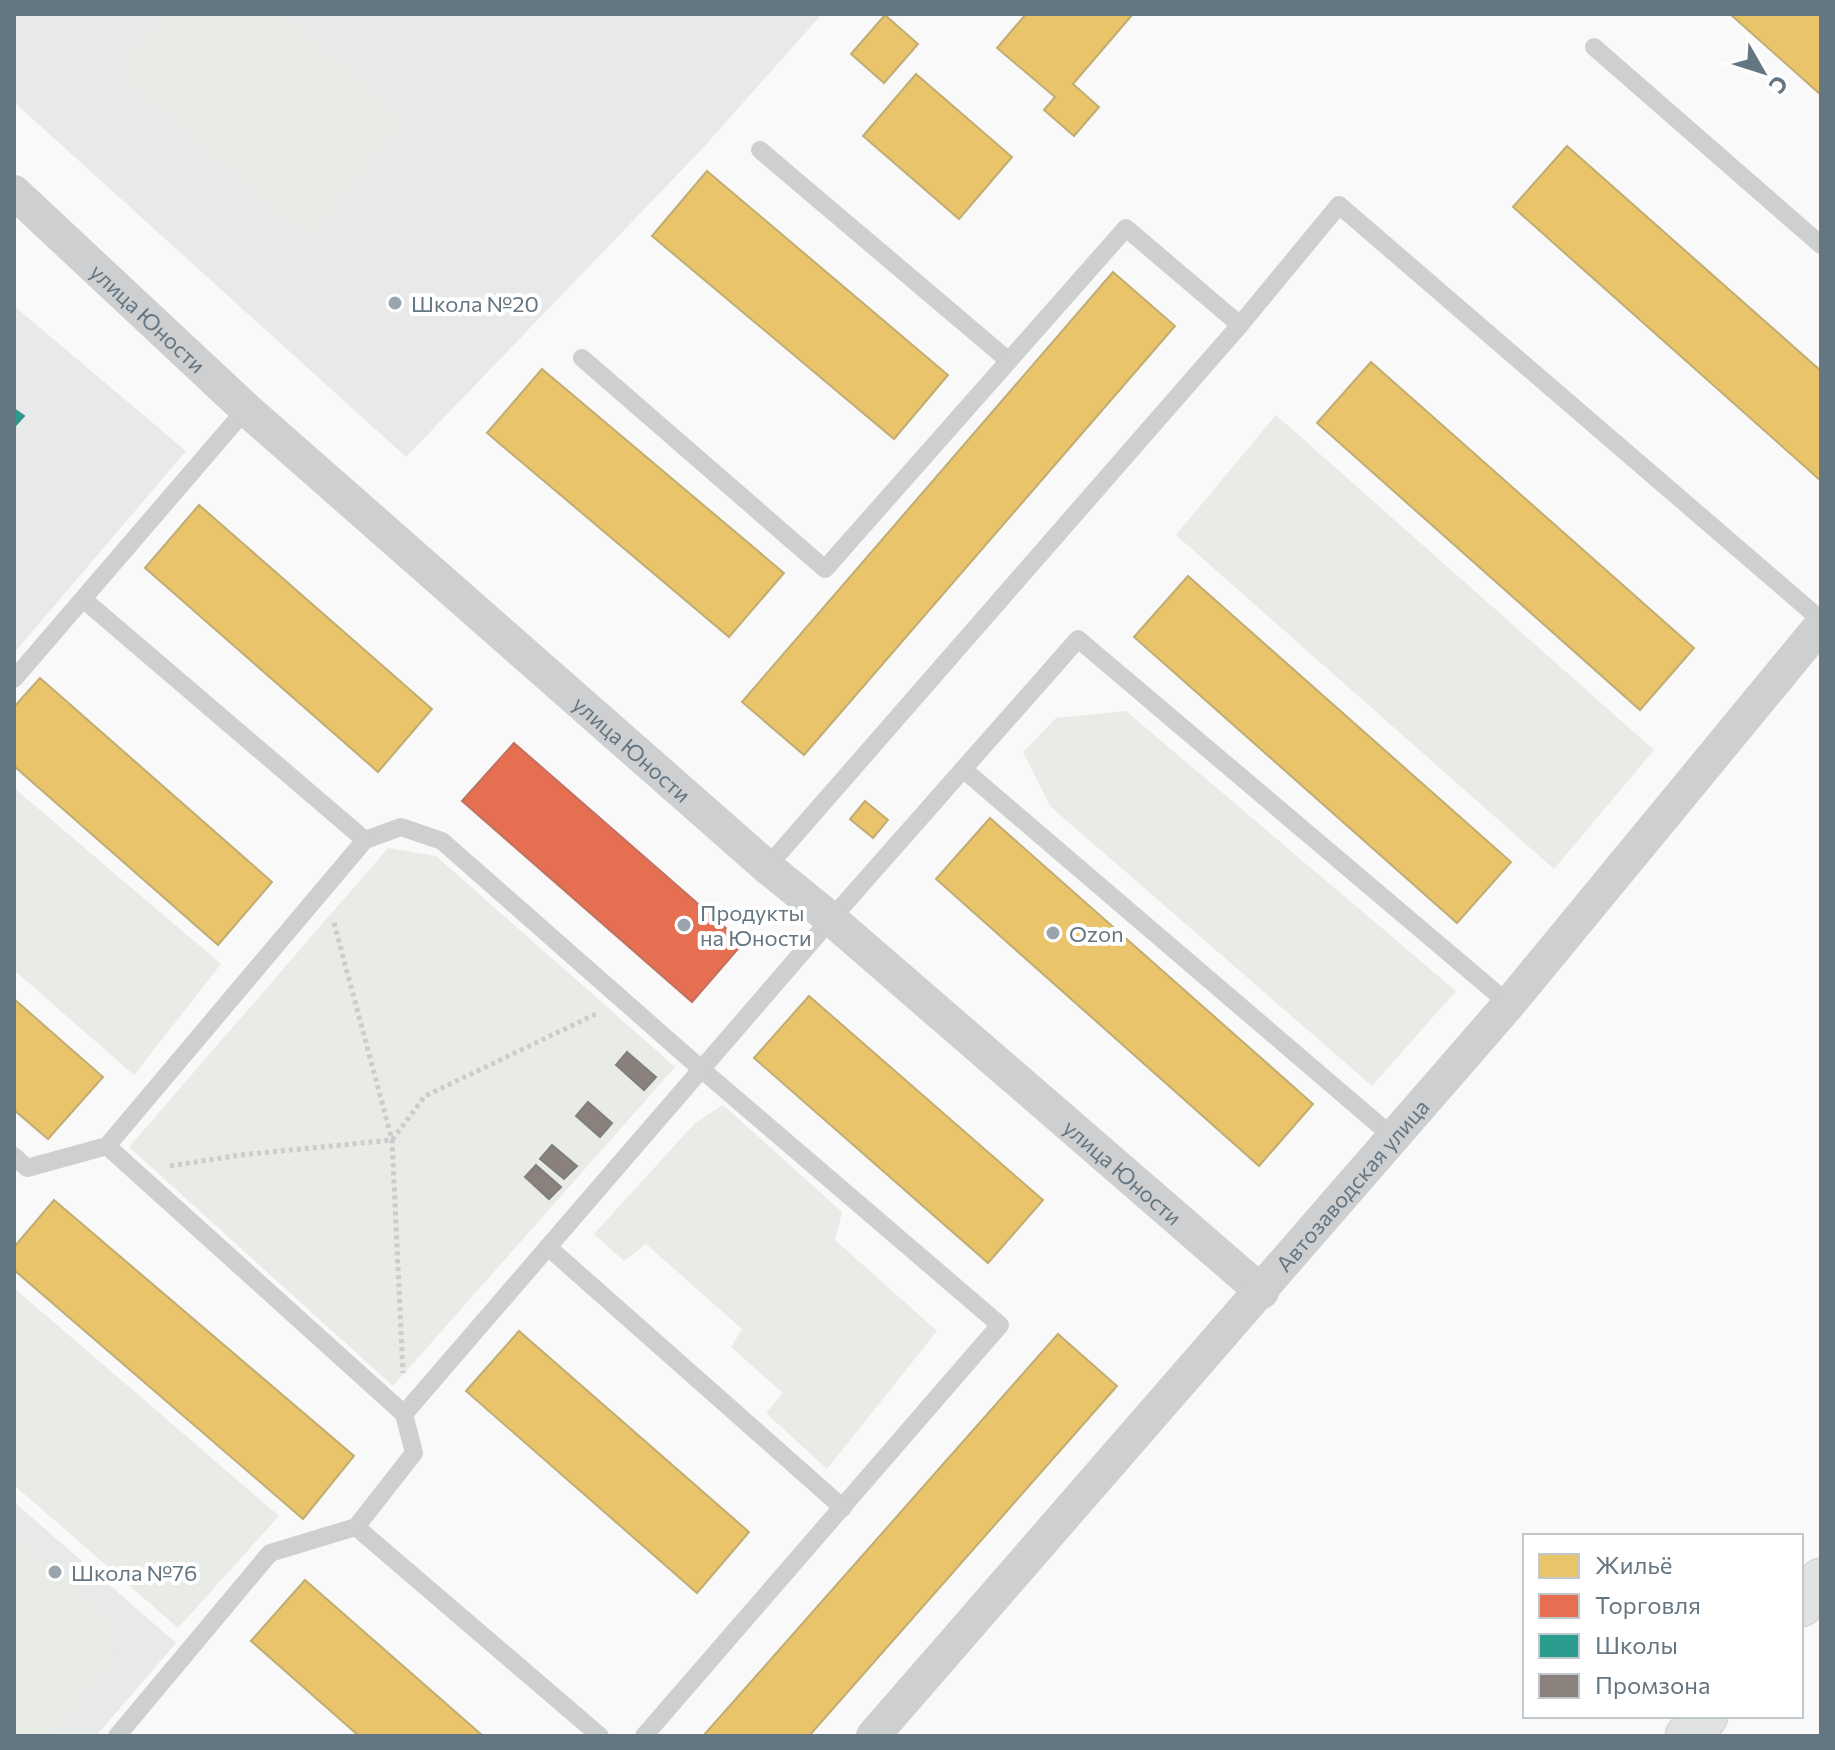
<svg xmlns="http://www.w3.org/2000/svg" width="1835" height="1750" font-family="Commissioner,sans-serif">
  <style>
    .built { fill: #e8e9e9 }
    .green { fill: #e8ebe6 }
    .homes { fill: #e9c46a; stroke: #c1ad72; stroke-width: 2 }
    .shops { fill: #e76f51; stroke: #c07160; stroke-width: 2 }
    .schools { fill: #2a9d8f; stroke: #3c918b; stroke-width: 2 }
    .industry { fill: #8a817c; stroke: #7f7e7e; stroke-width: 2 }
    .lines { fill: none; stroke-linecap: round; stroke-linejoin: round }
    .secondary-casing { stroke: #d5d6d7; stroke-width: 47 }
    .path { stroke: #cbcccd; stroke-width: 5; stroke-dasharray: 4 4; stroke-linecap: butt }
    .lane { stroke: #cecfd0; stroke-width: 18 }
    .street { stroke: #cecfd0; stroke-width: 34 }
    .secondary { stroke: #e1e2e2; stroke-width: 44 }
    .poi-dot { fill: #99a4ac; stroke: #fff; stroke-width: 3 }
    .labels { text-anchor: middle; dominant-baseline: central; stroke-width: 8; stroke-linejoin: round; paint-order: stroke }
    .poi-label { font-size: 22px; fill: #657683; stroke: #fff; text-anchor: start }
    .street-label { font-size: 22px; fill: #657683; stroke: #fff }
  </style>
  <rect width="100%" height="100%" fill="#f9f9f9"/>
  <g class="built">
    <path d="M14 14H822L701 150 406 457 14 102Z"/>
    <path d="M14 306 186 451 14 653Z"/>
    <path d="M14 1502 176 1643 96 1736H14Z"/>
  </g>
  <g class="green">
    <path d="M166 14H283L405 121 307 237 116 72Z"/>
    <path d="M1276 415 1654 750 1554 869 1176 535Z"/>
    <path d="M1126 711 1456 991 1372 1086 1051 807 1023 752 1056 718Z"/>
    <path d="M14 788 221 964 134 1075 14 970Z"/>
    <path d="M388 848 436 856 675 1067 393 1386 129 1147Z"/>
    <path d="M723 1105 842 1212 835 1240 937 1331 827 1469 766 1413 783 1393 731 1347 742 1329 646 1244 624 1261 594 1234 695 1123Z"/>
    <path d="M14 1288 279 1516 178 1628 14 1485Z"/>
    <path d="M14 1539 21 1541C42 1561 100 1600 110 1625 117 1640 113 1657 103 1671 87 1694 65 1715 47 1736H14Z"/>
  </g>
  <g class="homes">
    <path d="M1026 14H1133L1073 84 1099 107 1074 136 1044 110 1055 97 997 48Z"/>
    <path d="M1730 14H1821V95Z"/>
    <path d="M885 15 918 44 884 83 851 54Z"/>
    <path d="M916 74 1012 157 959 219 863 136Z"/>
    <path d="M1567 146 1821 371V481L1513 207Z"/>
    <path d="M707 171 948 375 894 439 652 236Z"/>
    <path d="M1113 272 1175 326 804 755 742 702Z"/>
    <path d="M1371 362 1694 648 1640 710 1317 423Z"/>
    <path d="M542 369 784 573 729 637 487 433Z"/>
    <path d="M199 505 432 709 378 772 145 568Z"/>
    <path d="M1188 576 1511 862 1457 923 1134 637Z"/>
    <path d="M40 678 272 882 218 945 14 766V707Z"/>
    <path d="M865 801 888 820 873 838 850 819Z"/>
    <path d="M990 818 1313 1104 1259 1166 936 879Z"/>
    <path d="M809 996 1043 1200 988 1263 754 1058Z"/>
    <path d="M14 999 103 1077 48 1139 14 1110Z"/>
    <path d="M54 1200 354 1456 303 1519 14 1270V1247Z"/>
    <path d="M519 1331 749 1532 697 1593 466 1391Z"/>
    <path d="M1058 1334 1117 1386 809 1736H703Z"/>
    <path d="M305 1580 483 1736H359L251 1641Z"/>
  </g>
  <path class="shops" d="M514 743 743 943 692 1002 462 801Z"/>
  <path class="schools" d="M14 409 24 416 14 427Z"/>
  <g class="industry">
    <path d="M627 1052 656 1077 644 1090 616 1065Z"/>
    <path d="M588 1102 612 1123 600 1137 576 1116Z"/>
    <path d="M552 1145 577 1166 564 1179 540 1159Z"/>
    <path d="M536 1165 561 1187 549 1199 525 1177Z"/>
  </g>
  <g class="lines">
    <defs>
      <g id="secondary">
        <path d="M1801 1604 1821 1581"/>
        <path d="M1688 1736 1705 1716"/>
      </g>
    </defs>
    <use href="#secondary" class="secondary-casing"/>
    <g class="path">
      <path d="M334 923 392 1140 403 1373"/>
      <path d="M170 1166 240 1155 392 1140 425 1096 598 1013"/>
    </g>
    <g class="lane">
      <path d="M1594 47 1821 245"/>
      <path d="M760 150 1009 361"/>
      <path d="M1240 325 1339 205 1821 620"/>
      <path d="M582 358 825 569 1126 228 1240 325 767 867"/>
      <path d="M83 599 365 840 401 827 442 841 700 1068 1000 1325 644 1736"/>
      <path d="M14 679 246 409"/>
      <path d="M963 769 1393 1137"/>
      <path d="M107 1146 404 1414 548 1247"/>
      <path d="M14 1156 27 1168 107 1146 365 840"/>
      <path d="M404 1414 414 1453 356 1527 600 1736"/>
      <path d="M843 1508 548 1247 831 919 1078 639 1509 1004"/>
      <path d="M117 1736 270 1553 356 1527"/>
    </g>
    <g class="street">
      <path id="s1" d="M14 192 246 409 767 867 831 919 1262 1292"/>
      <path id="s2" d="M873 1736 1509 1004 1821 625"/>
    </g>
    <use href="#secondary" class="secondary"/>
  </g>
  <g class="poi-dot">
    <circle cx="395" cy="303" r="8"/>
    <circle cx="684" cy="925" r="8"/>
    <circle cx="1053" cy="933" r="8"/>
    <circle cx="55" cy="1572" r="8"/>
  </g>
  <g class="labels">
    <g class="poi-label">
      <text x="411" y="303">Школа №20</text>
      <text x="700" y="912">Продукты<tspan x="700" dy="25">на Юности</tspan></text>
      <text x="1069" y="933">Ozon</text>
      <text x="71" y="1572">Школа №76</text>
    </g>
    <g class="street-label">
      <text stroke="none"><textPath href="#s1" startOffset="184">улица Юности</textPath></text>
      <text stroke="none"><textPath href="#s1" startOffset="832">улица Юности</textPath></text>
      <text stroke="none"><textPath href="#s1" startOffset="1480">улица Юности</textPath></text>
      <text stroke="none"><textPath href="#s2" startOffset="730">Автозаводская улица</textPath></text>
    </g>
  </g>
  <rect width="1835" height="1750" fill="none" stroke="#657683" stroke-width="32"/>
  <rect x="1523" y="1534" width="280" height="184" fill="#ffffff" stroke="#c1c8cd" stroke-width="2"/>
  <rect x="1539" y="1554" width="40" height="24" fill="#e9c46a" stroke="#c1c8cd" stroke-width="2"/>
  <text x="1595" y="1574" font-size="24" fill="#657683">Жильё</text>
  <rect x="1539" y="1594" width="40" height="24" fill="#e76f51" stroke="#c1c8cd" stroke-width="2"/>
  <text x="1595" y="1614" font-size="24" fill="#657683">Торговля</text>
  <rect x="1539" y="1634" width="40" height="24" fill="#2a9d8f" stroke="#c1c8cd" stroke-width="2"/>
  <text x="1595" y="1654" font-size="24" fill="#657683">Школы</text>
  <rect x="1539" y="1674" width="40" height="24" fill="#8a817c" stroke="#c1c8cd" stroke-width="2"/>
  <text x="1595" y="1694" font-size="24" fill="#657683">Промзона</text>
  <g transform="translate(1763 72) rotate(129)" stroke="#ffffff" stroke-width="6" paint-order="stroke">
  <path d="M0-6L14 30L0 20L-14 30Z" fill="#657683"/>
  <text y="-12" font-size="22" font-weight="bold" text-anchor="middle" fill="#657683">С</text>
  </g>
</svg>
